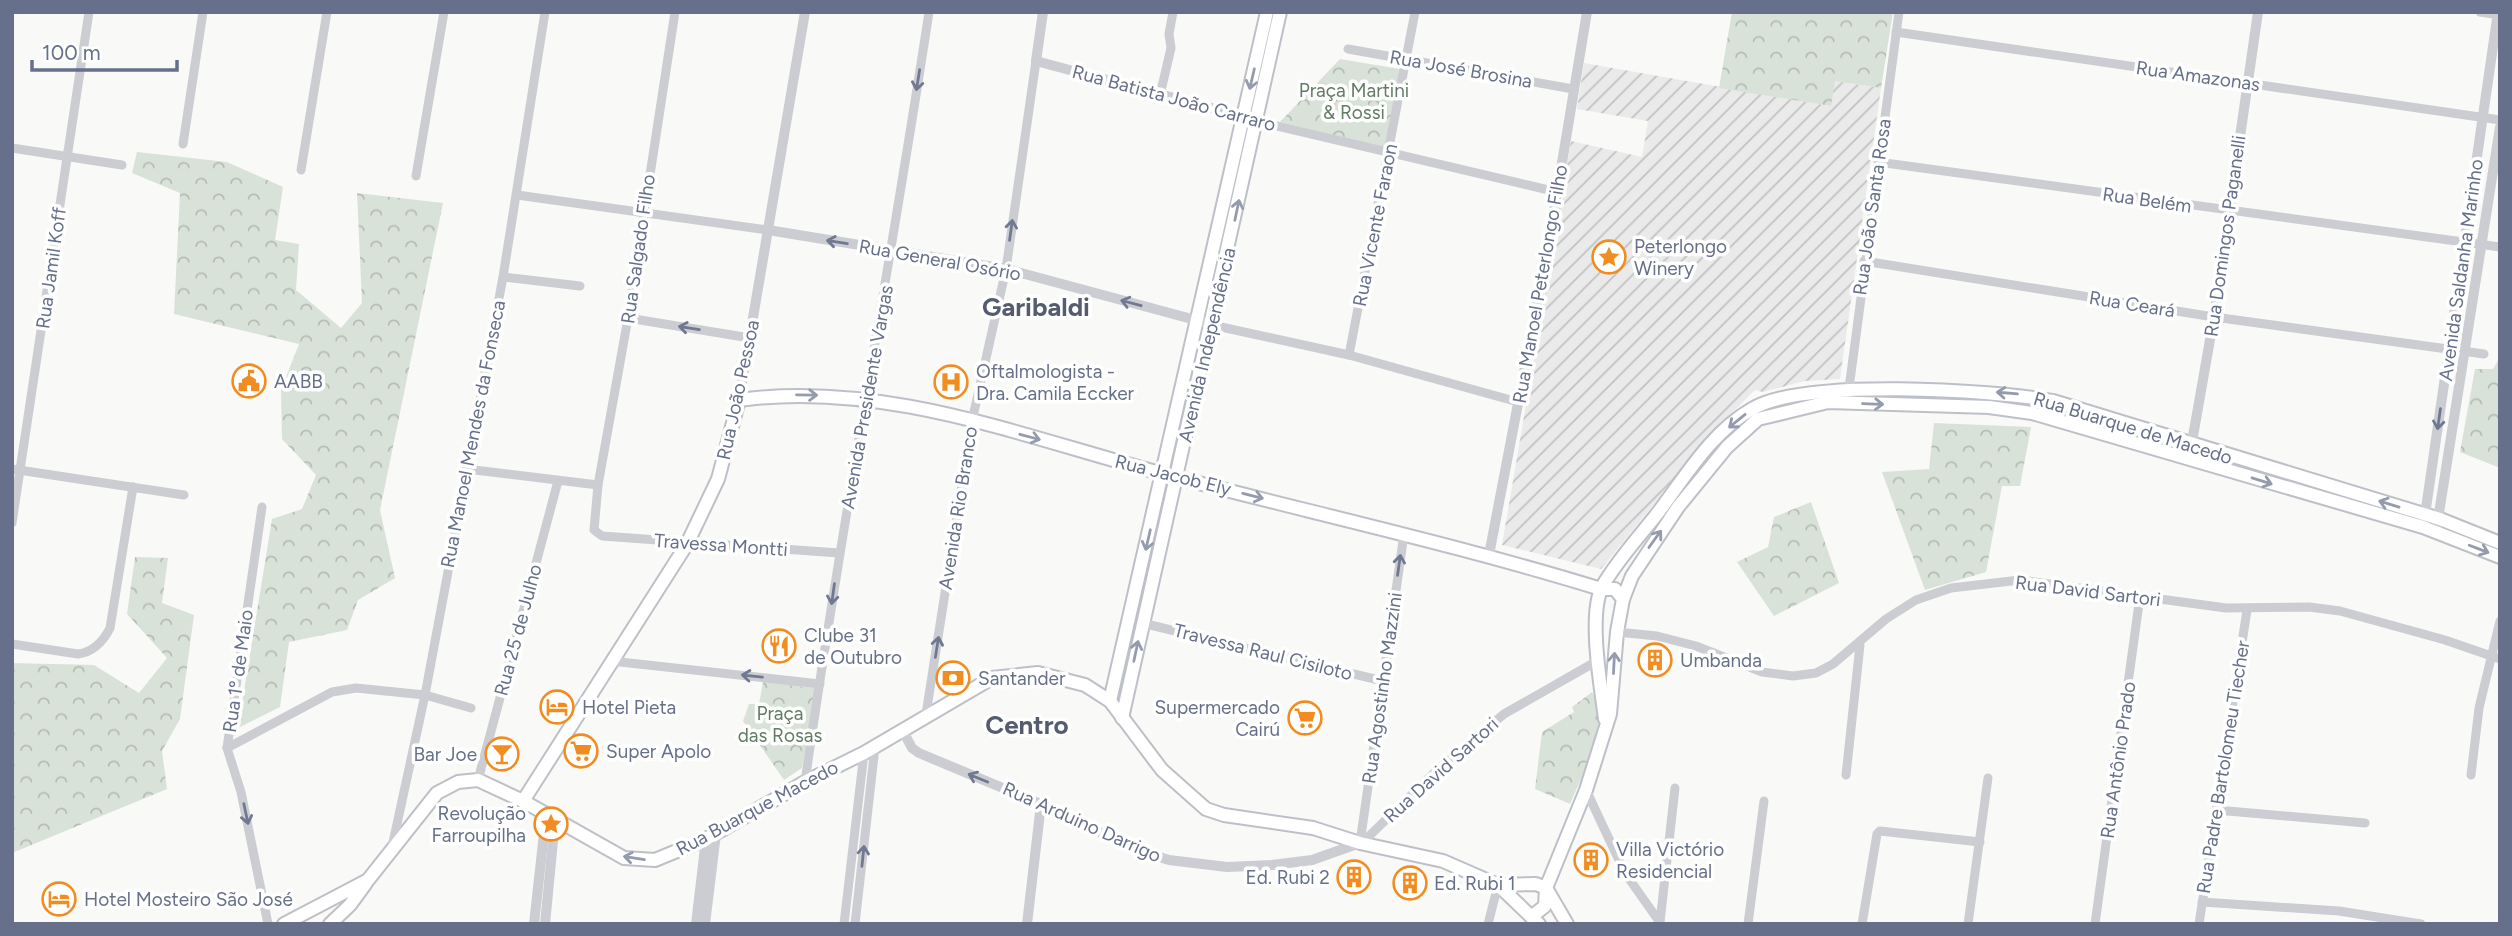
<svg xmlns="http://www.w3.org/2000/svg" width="2512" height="936" font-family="Figtree,sans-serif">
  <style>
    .industrial { fill: url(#industrial-furrows) }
    .forest { fill: url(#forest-crowns) }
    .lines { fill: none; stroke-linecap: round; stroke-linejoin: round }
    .secondary-casing { stroke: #bdc0c7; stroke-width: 16 }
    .minor { stroke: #cccdd2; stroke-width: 9 }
    .tertiary { stroke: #cccdd2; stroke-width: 10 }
    .secondary { stroke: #fff; stroke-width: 12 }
    .oneway { stroke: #949bad }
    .oneway2 { stroke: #707991 }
    .labels { text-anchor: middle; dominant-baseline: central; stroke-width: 7; stroke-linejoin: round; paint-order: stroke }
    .street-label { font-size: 19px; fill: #66708a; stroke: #fff }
    .park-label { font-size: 19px; fill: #627b64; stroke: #fff }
    .poi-label { font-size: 19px; fill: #66708a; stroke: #fff; text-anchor: start }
    .district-label { font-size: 26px; font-weight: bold; fill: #555c6f; stroke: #fff }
  </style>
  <defs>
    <pattern id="industrial-furrows" width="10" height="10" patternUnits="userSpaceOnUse" patternTransform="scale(1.75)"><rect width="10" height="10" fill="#eaeaea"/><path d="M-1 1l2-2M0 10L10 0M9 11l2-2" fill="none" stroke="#c1c2c3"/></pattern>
    <pattern id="forest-crowns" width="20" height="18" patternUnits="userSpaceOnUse" patternTransform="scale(1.75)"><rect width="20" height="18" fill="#d9e2d8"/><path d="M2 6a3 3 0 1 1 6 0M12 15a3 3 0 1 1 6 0" fill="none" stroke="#b4bcb5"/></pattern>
  </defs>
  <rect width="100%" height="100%" fill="#f9f9f7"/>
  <path class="industrial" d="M1584 63 1830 106 1835 81 1881 88 1840 379 1805 381 1763 392 1755 390 1711 434 1601 569 1502 545 1571 141 1642 157 1648 121 1577 109Z"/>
  <g class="forest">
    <path d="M1732 12H1893L1881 88 1835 81 1831 106 1719 88Z"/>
    <path d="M1340 59 1400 69 1386 148 1280 122Z"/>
    <path d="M137 152 227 162 283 187 275 240 299 244 296 290 341 328 362 303 357 193 443 203 380 510 395 578 358 600 347 630 289 642 280 707 238 728 272 519 302 509 316 475 282 439 281 390 299 344 174 314 180 193 132 173Z"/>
    <path d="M2500 357V468L2460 452 2475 369H2493Z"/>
    <path d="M1934 423 2031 427 2020 486H2002L1986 572 1925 590 1882 472 1929 469Z"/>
    <path d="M1811 502 1839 583 1774 616 1737 562 1768 547 1774 517Z"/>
    <path d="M135 557 168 558 162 603 194 615 180 719 162 751 167 789 12 853V663L94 665 139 693 167 658 127 614Z"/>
    <path d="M763 682 816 688 802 768 784 780 743 721 749 704H759Z"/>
    <path d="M1592 692C1611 723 1583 773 1570 804L1535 789 1542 732 1574 712 1572 707Z"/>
  </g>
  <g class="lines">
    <defs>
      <g id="secondary">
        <path d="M1110 701 1267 12"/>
        <path d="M1122 718 1280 12"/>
        <path d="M1605 719C1601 687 1588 616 1602 587 1617 560 1641 535 1660 510 1687 474 1712 432 1752 409 1804 378 1992 390 2053 401L2440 519 2500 543"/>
        <path d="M523 801 687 544 718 479 739 400C882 380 1024 437 1160 473 1307 512 1455 544 1601 589H1615L1623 599"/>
        <path d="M1498 885 1536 884 1546 888"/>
        <path d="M1546 888 1567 924"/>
        <path d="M1531 917 1545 906 1546 888 1586 790 1610 714 1617 632 1623 599 1632 576 1678 507 1727 447 1758 419 1828 402 1989 407 2032 413 2423 527 2500 557"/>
        <path d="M284 924 368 880 437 793 458 782 478 780 523 801 624 858 655 860 706 839 805 782 864 753 992 678 1038 673 1085 685 1110 701 1162 770 1206 809 1224 815 1313 828 1360 843 1443 861 1498 885 1539 924"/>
        <path d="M330 924 350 905 366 883"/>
      </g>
    </defs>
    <use href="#secondary" class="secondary-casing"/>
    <g class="minor">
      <path d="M675 12 628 318 598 485 594 530 602 536 839 553"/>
      <path d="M2480 12 2500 15"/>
      <path d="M1896 32 2500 120"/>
      <path d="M1348 49 1573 89"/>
      <path d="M1160 95 1171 48 1169 34 1173 12"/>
      <path d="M1256 121 1557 192"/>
      <path d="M183 144 203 12"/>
      <path d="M12 148 122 165"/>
      <path d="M1878 162 2500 247"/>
      <path d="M301 170 327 12"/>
      <path d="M416 176 444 12"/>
      <path d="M517 195 768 230"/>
      <path d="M1864 261 2214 317 2484 354"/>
      <path d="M503 277 580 286"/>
      <path d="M628 318 750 338"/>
      <path d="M1212 325 1349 355 1518 402"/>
      <path d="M1349 355 1415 12"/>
      <path d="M1848 396 1899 12"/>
      <path d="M12 469 184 495"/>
      <path d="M466 469 598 485"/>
      <path d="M262 507 227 748 241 792 268 924"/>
      <path d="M12 523 89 12"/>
      <path d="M1142 623 1383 681"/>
      <path d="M1617 632 1657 636 1696 646 1762 672 1793 676 1816 673 1833 664 1886 619 1916 600 1951 588 2020 580 2226 608 2309 607 2340 611 2445 640 2500 659"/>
      <path d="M12 644 78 654C93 652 103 642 110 628L133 487"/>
      <path d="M611 661 820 684"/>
      <path d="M926 714 972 421 1006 269 1036 61"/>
      <path d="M227 748 332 692 356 688 425 695 471 708"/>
      <path d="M1846 775 1860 645"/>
      <path d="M2471 775 2479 708 2500 621"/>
      <path d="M478 780 558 481"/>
      <path d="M805 782C841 525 890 269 929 12"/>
      <path d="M1586 790 1625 873 1661 924"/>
      <path d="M2216 810 2365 823"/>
      <path d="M1363 842 1434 773 1504 714 1597 661"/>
      <path d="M1360 843 1404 534"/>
      <path d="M392 847 425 695 503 277 545 12"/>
      <path d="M2202 902 2339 911 2421 924"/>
      <path d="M1660 922 1675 788"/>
      <path d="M844 924 864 753"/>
      <path d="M855 924 875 747"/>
      <path d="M1488 924 1498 885"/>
      <path d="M1748 924 1764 801"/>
      <path d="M1862 924 1877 834 1880 831 1980 842"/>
      <path d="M1968 924 1988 778"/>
      <path d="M2095 924 2140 596"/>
      <path d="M2199 924 2247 610"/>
    </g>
    <g class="tertiary">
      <path d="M1043 12 1036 61 1249 118"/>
      <path d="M768 230 1006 269 1203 322"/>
      <path d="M739 400 805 12"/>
      <path d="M2189 459 2214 317 2258 12"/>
      <path d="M2424 522 2498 12"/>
      <path d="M2436 532 2500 127"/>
      <path d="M1489 555 1548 247 1587 12"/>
      <path d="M903 731 912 748 919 753 1041 804 1137 850 1169 860 1227 867 1272 865 1312 860 1360 843"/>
      <path d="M534 924 546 815"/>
      <path d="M545 924 555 820"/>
      <path d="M696 924 706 839"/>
      <path d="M705 924 716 834"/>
      <path d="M1027 924 1041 804"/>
    </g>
    <use href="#secondary" class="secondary"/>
  </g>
  <defs><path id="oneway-shaft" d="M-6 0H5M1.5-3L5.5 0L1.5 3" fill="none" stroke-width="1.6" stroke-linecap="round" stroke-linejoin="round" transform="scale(1.75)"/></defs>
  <g class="oneway">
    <use href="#oneway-shaft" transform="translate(1252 79) rotate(103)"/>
    <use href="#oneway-shaft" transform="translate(1237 210) rotate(-78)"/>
    <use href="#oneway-shaft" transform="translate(2007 393) rotate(-175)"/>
    <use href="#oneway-shaft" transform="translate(807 395) rotate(1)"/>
    <use href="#oneway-shaft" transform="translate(1873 404) rotate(2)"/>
    <use href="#oneway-shaft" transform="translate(1737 421) rotate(141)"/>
    <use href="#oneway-shaft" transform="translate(1030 437) rotate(15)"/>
    <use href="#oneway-shaft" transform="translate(2262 481) rotate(17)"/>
    <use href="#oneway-shaft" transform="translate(1253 496) rotate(14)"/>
    <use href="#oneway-shaft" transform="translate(2389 504) rotate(-163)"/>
    <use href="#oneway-shaft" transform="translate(1655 539) rotate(-54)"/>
    <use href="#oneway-shaft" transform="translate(1148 540) rotate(103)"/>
    <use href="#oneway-shaft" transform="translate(2479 549) rotate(21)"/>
    <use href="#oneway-shaft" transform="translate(1136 651) rotate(-78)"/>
    <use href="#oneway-shaft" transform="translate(1614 663) rotate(-87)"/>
    <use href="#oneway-shaft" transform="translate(634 858) rotate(-171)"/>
  </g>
  <g class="oneway2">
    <use href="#oneway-shaft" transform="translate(918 80) rotate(99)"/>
    <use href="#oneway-shaft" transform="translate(1011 230) rotate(-82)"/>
    <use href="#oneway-shaft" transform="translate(837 242) rotate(-171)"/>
    <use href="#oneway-shaft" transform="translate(1131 303) rotate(-165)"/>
    <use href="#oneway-shaft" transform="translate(689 328) rotate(-171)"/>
    <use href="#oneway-shaft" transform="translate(2439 419) rotate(98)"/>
    <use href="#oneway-shaft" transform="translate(1399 565) rotate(-82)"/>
    <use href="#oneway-shaft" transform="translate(833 594) rotate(98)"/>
    <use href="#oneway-shaft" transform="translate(937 647) rotate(-81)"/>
    <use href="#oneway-shaft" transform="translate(752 676) rotate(-174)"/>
    <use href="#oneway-shaft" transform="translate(978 778) rotate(-158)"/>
    <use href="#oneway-shaft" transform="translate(246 814) rotate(78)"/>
    <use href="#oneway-shaft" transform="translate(863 856) rotate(-84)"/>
  </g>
  <defs>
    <symbol id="sight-ring" viewBox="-11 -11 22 22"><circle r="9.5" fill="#fff" stroke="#f18d20" stroke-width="1.5"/><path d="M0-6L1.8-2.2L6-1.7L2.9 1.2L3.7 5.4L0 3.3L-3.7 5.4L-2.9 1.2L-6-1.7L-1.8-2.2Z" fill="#f18d20"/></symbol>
    <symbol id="civic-ring" viewBox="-11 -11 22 22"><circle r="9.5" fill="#fff" stroke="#f18d20" stroke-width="1.5"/><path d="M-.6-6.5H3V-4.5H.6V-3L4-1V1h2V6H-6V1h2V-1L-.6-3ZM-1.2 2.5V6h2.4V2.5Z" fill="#f18d20"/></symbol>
    <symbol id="hospital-ring" viewBox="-11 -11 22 22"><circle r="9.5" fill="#fff" stroke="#f18d20" stroke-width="1.5"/><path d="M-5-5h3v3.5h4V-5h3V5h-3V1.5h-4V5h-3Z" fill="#f18d20"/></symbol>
    <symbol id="restaurant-ring" viewBox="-11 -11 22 22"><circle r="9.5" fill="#fff" stroke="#f18d20" stroke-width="1.5"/><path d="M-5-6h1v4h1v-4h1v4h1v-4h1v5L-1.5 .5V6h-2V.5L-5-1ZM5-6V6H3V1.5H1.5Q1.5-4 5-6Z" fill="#f18d20"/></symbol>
    <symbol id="building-ring" viewBox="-11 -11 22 22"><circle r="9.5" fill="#fff" stroke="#f18d20" stroke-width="1.5"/><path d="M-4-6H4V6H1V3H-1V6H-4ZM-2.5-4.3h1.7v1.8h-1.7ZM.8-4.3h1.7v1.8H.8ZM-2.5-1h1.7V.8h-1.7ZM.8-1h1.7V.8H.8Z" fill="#f18d20"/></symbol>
    <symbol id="bank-ring" viewBox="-11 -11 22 22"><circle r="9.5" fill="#fff" stroke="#f18d20" stroke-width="1.5"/><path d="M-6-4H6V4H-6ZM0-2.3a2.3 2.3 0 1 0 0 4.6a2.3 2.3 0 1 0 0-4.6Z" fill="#f18d20"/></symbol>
    <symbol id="hotel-ring" viewBox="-11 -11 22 22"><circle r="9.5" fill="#fff" stroke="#f18d20" stroke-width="1.5"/><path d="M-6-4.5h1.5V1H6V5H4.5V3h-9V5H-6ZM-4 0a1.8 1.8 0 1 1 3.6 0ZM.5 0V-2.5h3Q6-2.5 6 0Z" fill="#f18d20"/></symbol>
    <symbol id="supermarket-ring" viewBox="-11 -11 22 22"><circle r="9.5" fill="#fff" stroke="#f18d20" stroke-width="1.5"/><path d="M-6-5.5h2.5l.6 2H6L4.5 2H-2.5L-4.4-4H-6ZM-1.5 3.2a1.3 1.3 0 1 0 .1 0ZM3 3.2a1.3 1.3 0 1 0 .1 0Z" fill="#f18d20"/></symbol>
    <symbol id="bar-ring" viewBox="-11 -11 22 22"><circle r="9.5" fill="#fff" stroke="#f18d20" stroke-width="1.5"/><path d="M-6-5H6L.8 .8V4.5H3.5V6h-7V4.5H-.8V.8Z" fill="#f18d20"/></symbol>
  </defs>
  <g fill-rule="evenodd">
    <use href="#sight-ring" x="1590" y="238" width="38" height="38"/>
    <use href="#civic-ring" x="230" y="362" width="38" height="38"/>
    <use href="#hospital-ring" x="932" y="363" width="38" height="38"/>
    <use href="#restaurant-ring" x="760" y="627" width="38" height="38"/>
    <use href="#building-ring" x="1636" y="641" width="38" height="38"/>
    <use href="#bank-ring" x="934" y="659" width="38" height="38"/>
    <use href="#hotel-ring" x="538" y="688" width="38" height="38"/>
    <use href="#supermarket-ring" x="1286" y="699" width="38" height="38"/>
    <use href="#supermarket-ring" x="562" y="732" width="38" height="38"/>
    <use href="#bar-ring" x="483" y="735" width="38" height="38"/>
    <use href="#sight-ring" x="532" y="805" width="38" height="38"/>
    <use href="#building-ring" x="1572" y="841" width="38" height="38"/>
    <use href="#building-ring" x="1335" y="858" width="38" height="38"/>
    <use href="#building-ring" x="1391" y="864" width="38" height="38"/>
    <use href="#hotel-ring" x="40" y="880" width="38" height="38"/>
  </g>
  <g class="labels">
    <g class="street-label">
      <text transform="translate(1461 69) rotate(10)">Rua José Brosina</text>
      <text transform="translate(2198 76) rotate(8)">Rua Amazonas</text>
      <text transform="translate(1174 98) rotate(15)">Rua Batista João Carraro</text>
      <text transform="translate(2147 200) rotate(8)">Rua Belém</text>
      <text transform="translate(1872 207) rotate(-82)">Rua João Santa Rosa</text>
      <text transform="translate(1375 225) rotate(-79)">Rua Vicente Faraon</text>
      <text transform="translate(2225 236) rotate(-82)">Rua Domingos Paganelli</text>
      <text transform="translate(638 249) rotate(-82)">Rua Salgado Filho</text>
      <text transform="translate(940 260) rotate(10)">Rua General Osório</text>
      <text transform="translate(51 268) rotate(-82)">Rua Jamil Koff</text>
      <text transform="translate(2461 270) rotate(-82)">Avenida Saldanha Marinho</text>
      <text transform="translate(1540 284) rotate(-80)">Rua Manoel Peterlongo Filho</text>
      <text transform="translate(2132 304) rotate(9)">Rua Ceará</text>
      <text transform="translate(1207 345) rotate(-77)">Avenida Independência</text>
      <text transform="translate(738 390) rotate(-78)">Rua João Pessoa</text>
      <text transform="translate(867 397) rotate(-80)">Avenida Presidente Vargas</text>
      <text transform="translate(2133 428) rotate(17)">Rua Buarque de Macedo</text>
      <text transform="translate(473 434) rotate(-79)">Rua Manoel Mendes da Fonseca</text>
      <text transform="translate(1173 475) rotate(14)">Rua Jacob Ely</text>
      <text transform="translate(958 508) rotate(-81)">Avenida Rio Branco</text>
      <text transform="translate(721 545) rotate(4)">Travessa Montti</text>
      <text transform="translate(2088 591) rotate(7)">Rua David Sartori</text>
      <text transform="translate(518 630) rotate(-75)">Rua 25 de Julho</text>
      <text transform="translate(1263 652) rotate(14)">Travessa Raul Cisiloto</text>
      <text transform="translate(238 671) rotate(-82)">Rua 1º de Maio</text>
      <text transform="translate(1382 688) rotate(-82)">Rua Agostinho Mazzini</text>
      <text transform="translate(2118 760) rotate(-82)">Rua Antônio Prado</text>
      <text transform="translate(2223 767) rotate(-81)">Rua Padre Bartolomeu Tiecher</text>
      <text transform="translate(1441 770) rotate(-42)">Rua David Sartori</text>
      <text transform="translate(757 808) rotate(-28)">Rua Buarque Macedo</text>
      <text transform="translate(1082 822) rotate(24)">Rua Arduino Darrigo</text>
    </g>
    <g class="park-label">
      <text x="1354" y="90">Praça Martini<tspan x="1354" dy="22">&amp; Rossi</tspan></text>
      <text x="780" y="713">Praça<tspan x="780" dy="22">das Rosas</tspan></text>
    </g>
    <g class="poi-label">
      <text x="1634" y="246">Peterlongo<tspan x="1634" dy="22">Winery</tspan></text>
      <text x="976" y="371">Oftalmologista -<tspan x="976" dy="22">Dra. Camila Eccker</tspan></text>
      <text x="274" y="381">AABB</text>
      <text x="804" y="635">Clube 31<tspan x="804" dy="22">de Outubro</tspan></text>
      <text x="1680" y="660">Umbanda</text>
      <text x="978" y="678">Santander</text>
      <text x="582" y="707">Hotel Pieta</text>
      <text x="1280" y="707" text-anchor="end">Supermercado<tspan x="1280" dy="22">Cairú</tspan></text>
      <text x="606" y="751">Super Apolo</text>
      <text x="477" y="754" text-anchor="end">Bar Joe</text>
      <text x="526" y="813" text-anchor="end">Revolução<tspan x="526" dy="22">Farroupilha</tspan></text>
      <text x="1616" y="849">Villa Victório<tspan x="1616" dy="22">Residencial</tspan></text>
      <text x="1330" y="877" text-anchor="end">Ed. Rubi 2</text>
      <text x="1434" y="883">Ed. Rubi 1</text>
      <text x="84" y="899">Hotel Mosteiro São José</text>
    </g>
    <g class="district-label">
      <text x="1036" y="307">Garibaldi</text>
      <text x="1027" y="725">Centro</text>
    </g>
  </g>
  <rect width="2512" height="936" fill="none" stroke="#66708a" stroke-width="28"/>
  <path d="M32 60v10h145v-10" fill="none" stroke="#66708a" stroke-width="3.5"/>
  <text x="42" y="60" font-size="21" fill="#66708a" stroke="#ffffff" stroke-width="5" paint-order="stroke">100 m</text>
</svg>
